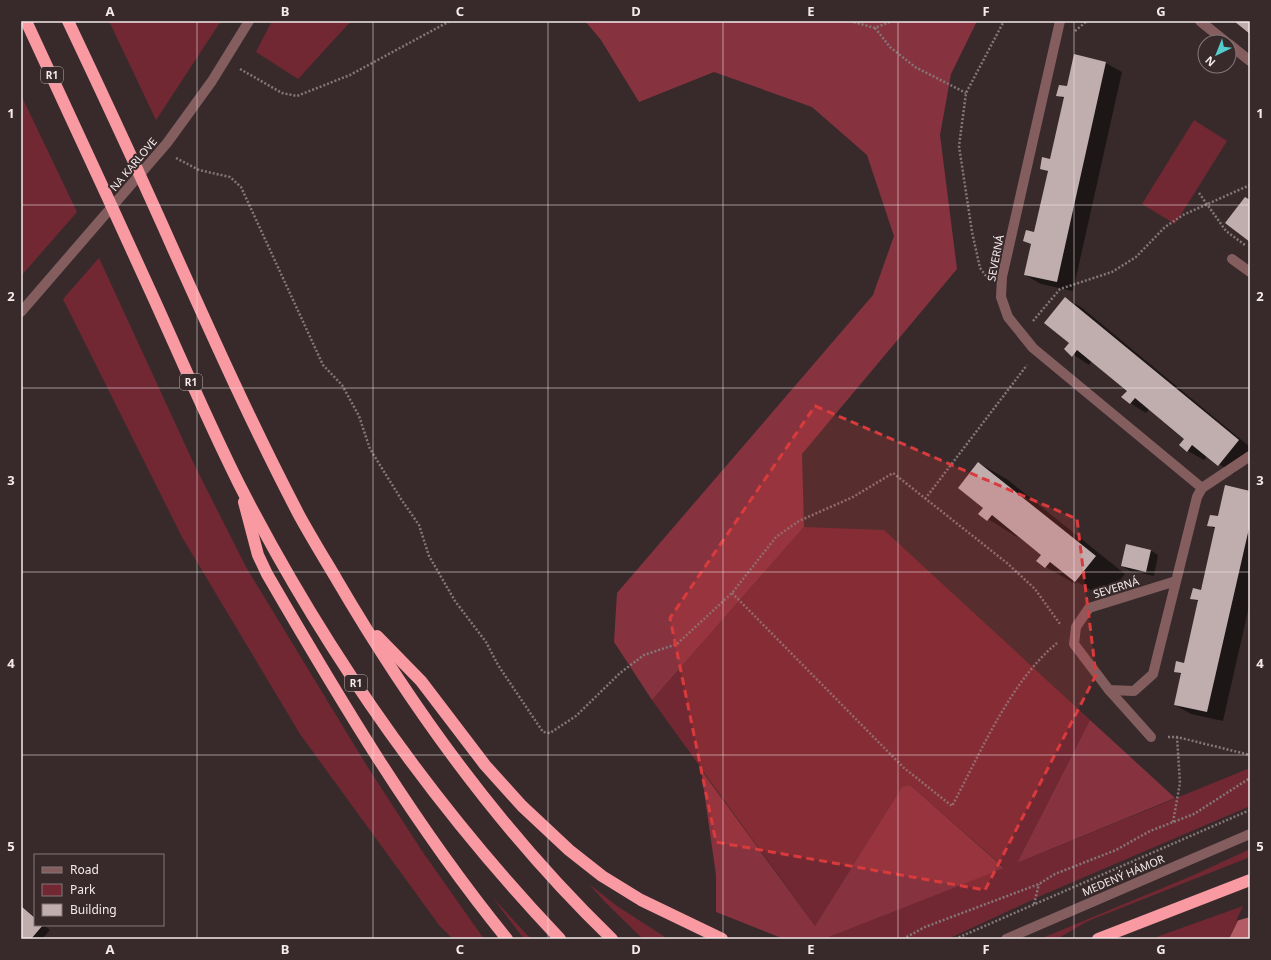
<svg xmlns="http://www.w3.org/2000/svg" width="1271" height="960" font-family="'Noto Sans',sans-serif">
  <style>
    .green { fill: #722833 }
    .forest { fill: #87333f }
    .water { fill: #b45c66 }
    .pier { fill: #382a2b }
    .shadow { fill: #0007 }
    .building { fill: #c0aeaf }
    .lines { fill: none; stroke-linecap: round; stroke-linejoin: round }
    .path { stroke: #847778; stroke-width: 2.5; stroke-dasharray: 2 2; stroke-linecap: butt }
    .minor { stroke: #845d5f; stroke-width: 10 }
    .highway { stroke: #f99aa2; stroke-width: 12 }
    .marked { fill: #d93b3c; fill-opacity: 0.2; stroke: #d93b3c; stroke-width: 3; stroke-dasharray: 8 5; stroke-linejoin: round }
    .grid { fill: none; stroke: #f4eaeb; stroke-width: 1; stroke-opacity: 0.55 }
    .labels { text-anchor: middle; dominant-baseline: central; stroke-width: 4; stroke-linejoin: round; paint-order: stroke }
    .shield { fill: #382a2b; stroke: #bcb0b1; stroke-width: 1 }
    .shield-label { font-size: 10px; font-weight: bold; fill: #f4eaeb }
    .street-label { font-size: 11px; fill: #f4eaeb; stroke: #382a2b }
    .neatline { fill: none; stroke: #f4eaeb; stroke-width: 1.5 }
    .grid-label { font-size: 13px; text-anchor: middle; font-weight: bold; fill: #f4eaeb }
  </style>
  <rect width="100%" height="100%" fill="#382a2b"/>
  <g class="green">
    <path d="M109 21H221L156 120Z"/>
    <path d="M272 21H351L298 79 256 52Z"/>
    <path d="M21 95 77 212 21 276Z"/>
    <path d="M1194 120 1227 141 1175 224 1142 204Z"/>
    <path d="M99 258 194 464 246 567 367 766 422 851 484 939H453L439 925 300 734 182 537 63 299Z"/>
    <path d="M804 527 884 530 1090 720 1017 863 1250 768V806L1045 894 948 939H819H824L1004 867 910 785 902 787 815 926 652 700Z"/>
    <path d="M1250 849V857L1088 921 1057 939H1040L1194 875Z"/>
    <path d="M589 884 617 906 668 939H643L605 902Z"/>
    <path d="M493 898 531 939H524Z"/>
    <path d="M1246 905 1229 939H1152L1162 935Z"/>
  </g>
  <g class="forest">
    <path d="M585 21H977L951 74 940 135 957 269 802 454 804 527 652 700 614 642 617 593 873 295 894 236 867 155 812 107 714 72 639 102 601 40Z"/>
    <path d="M1090 720 1175 798 1017 863Z"/>
    <path d="M701 770 815 926 902 787 910 785 1004 868 824 939H784L716 912V875Z"/>
  </g>
  <path class="water" d="M1250 896V939H1229Z"/>
  <path class="pier" d="M1250 894V917L1236 921 1248 895Z"/>
  <g class="shadow">
    <path d="M1074 56 1106 63 1122 72 1073 291 1041 284 1025 275 1032 245 1024 241 1034 234 1048 172 1041 168 1051 161 1065 99 1057 95 1067 88Z"/>
    <path d="M1065 298 1081 307 1250 447V455L1234 474 1207 456 1204 460 1188 451 1185 438 1149 409 1146 413 1130 403 1128 391 1092 361 1089 365 1065 349 1070 343Z"/>
    <path d="M979 463 1008 480 1125 574 1105 598 1077 582 1075 584 1046 567 1043 555 1018 535 1017 537 980 514 985 508Z"/>
    <path d="M1250 492V602L1223 721 1191 714 1175 705 1182 675 1175 671 1184 664 1199 602 1192 598 1201 591 1215 529 1208 525Z"/>
    <path d="M1150 550 1158 555 1154 576 1130 571 1122 566Z"/>
    <path d="M21 906 35 917V925H44L50 930 42 939H21Z"/>
  </g>
  <g class="building">
    <path d="M1234 21H1250V34Z"/>
    <path d="M1074 54 1106 62 1057 282 1024 275 1031 244 1023 241 1026 230 1034 232 1048 171 1040 169 1042 157 1050 159 1064 97 1056 96 1059 85 1067 86Z"/>
    <path d="M1245 197 1250 200V242L1225 223Z"/>
    <path d="M1065 297 1239 440 1218 466 1192 445 1187 452 1179 445 1184 439 1135 398 1130 404 1121 397 1127 391 1077 350 1072 357 1064 349 1069 343 1044 323Z"/>
    <path d="M978 462 1096 556 1075 582 1050 562 1045 568 1036 561 1041 555 992 515 987 521 978 514 983 508 958 488Z"/>
    <path d="M1225 485 1250 491V524L1207 712 1174 705 1181 673 1174 672 1176 661 1184 663 1198 600 1190 599 1193 588 1201 590 1215 527 1207 526 1210 515 1218 516Z"/>
    <path d="M1126 544 1151 550 1146 572 1121 566Z"/>
    <path d="M21 906 35 918V925H43L31 939H21Z"/>
  </g>
  <g class="lines">
    <g class="path">
      <path d="M850 21 875 28 892 21"/>
      <path d="M875 28 890 47 915 67 966 93"/>
      <path d="M1075 31 1087 21"/>
      <path d="M240 69 282 93 297 96 350 75 450 21"/>
      <path d="M176 158 199 170 230 177 241 187 323 365 342 385 359 416 370 449 401 499 419 525 429 556 455 601 486 642 498 665 543 732 550 733 576 716 620 673 644 655 677 644 732 593 776 537 799 521 853 497 893 473 1007 563 1035 589 1060 624"/>
      <path d="M1199 193 1226 231 1245 245"/>
      <path d="M986 276 980 268 972 232 959 146 966 93 1004 21"/>
      <path d="M1033 321 1060 289 1112 272 1136 257 1165 227 1183 215 1250 185"/>
      <path d="M925 499 1027 365"/>
      <path d="M732 593 904 768 952 806C981 752 1010 682 1057 643"/>
      <path d="M1168 737H1177L1250 755"/>
      <path d="M1173 822 1180 783 1177 737"/>
      <path d="M1034 904 1039 884"/>
      <path d="M903 939 925 927 1039 884 1055 874 1116 850 1150 831 1194 814 1250 778"/>
      <path d="M955 939 1250 810"/>
    </g>
    <g class="minor">
      <path d="M1060 21 1002 277 1001 297 1008 317 1033 348 1202 488"/>
      <path d="M1200 21 1226 42"/>
      <path d="M1229 44 1250 61"/>
      <path d="M1232 259 1250 272"/>
      <path d="M21 312 167 143 212 81 249 21"/>
      <path d="M1176 581 1089 608 1076 627 1074 644 1109 690 1134 691 1153 674 1197 497 1202 488 1250 456"/>
      <path d="M1109 690 1151 737"/>
      <path d="M1006 939 1250 834"/>
    </g>
    <g class="highway">
      <path d="M26 21C69 114 112 206 154 299 182 361 209 424 239 484 324 650 432 804 560 939"/>
      <path d="M68 21C104 97 140 174 174 251 214 340 254 429 299 515 311 537 324 558 337 580 413 710 503 834 612 939"/>
      <path d="M244 502 258 555 267 574C340 700 415 826 507 939"/>
      <path d="M377 636 421 681 485 765 522 806 569 850 602 876 641 900 722 939"/>
      <path d="M1098 939 1250 880"/>
    </g>
  </g>
  <path class="marked" d="M815 406 1077 519 1096 675 985 890 716 842 670 618Z"/>
  <path class="grid" d="M197 21V939M373 21V939M548 21V939M723 21V939M898 21V939M1074 21V939M21 205H1250M21 388H1250M21 572H1250M21 755H1250"/>
  <g class="labels">
    <g class="shield">
      <rect x="41" y="67" width="22" height="16" rx="3"/>
      <rect x="180" y="374" width="22" height="16" rx="3"/>
      <rect x="345" y="675" width="22" height="16" rx="3"/>
    </g>
    <g class="shield-label">
      <text x="52" y="75">R1</text>
      <text x="191" y="382">R1</text>
      <text x="356" y="683">R1</text>
    </g>
    <g class="street-label">
      <text transform="translate(133 164) rotate(-50)">NA KARLOVE</text>
      <text transform="translate(995 258) rotate(-79)">SEVERNÁ</text>
      <text transform="translate(1116 587) rotate(-17)">SEVERNÁ</text>
      <text transform="translate(1123 875) rotate(-23)">MEDENÝ HÁMOR</text>
    </g>
  </g>
  <rect width="1271" height="960" fill="none" stroke="#382a2b" stroke-width="44"/>
  <rect x="34" y="854" width="130" height="72" fill="#382a2b" stroke="#837778"/>
  <rect x="42" y="867" width="20" height="6" fill="#845d5f" stroke="#837778"/>
  <text x="70" y="874" font-size="12" fill="#f4eaeb">Road</text>
  <rect x="42" y="884" width="20" height="12" fill="#722833" stroke="#837778"/>
  <text x="70" y="894" font-size="12" fill="#f4eaeb">Park</text>
  <rect x="42" y="904" width="20" height="12" fill="#c0aeaf" stroke="#837778"/>
  <text x="70" y="914" font-size="12" fill="#f4eaeb">Building</text>
  <g transform="translate(1217 54) rotate(223)"><circle r="19" fill="#382a2b" stroke="#837778"/>
  <path d="M0-3L7 15L0 10L-7 15Z" fill="#52cdcc"/>
  <text y="-6" font-size="11" font-weight="bold" text-anchor="middle" fill="#f4eaeb">N</text>
  </g>
  <rect x="22" y="22" width="1227" height="916" class="neatline"/>
  <g class="grid-label">
    <text x="110" y="16">A</text>
    <text x="285" y="16">B</text>
    <text x="460" y="16">C</text>
    <text x="636" y="16">D</text>
    <text x="811" y="16">E</text>
    <text x="986" y="16">F</text>
    <text x="1161" y="16">G</text>
    <text x="11" y="118">1</text>
    <text x="1260" y="118">1</text>
    <text x="11" y="301">2</text>
    <text x="1260" y="301">2</text>
    <text x="11" y="485">3</text>
    <text x="1260" y="485">3</text>
    <text x="11" y="668">4</text>
    <text x="1260" y="668">4</text>
    <text x="11" y="851">5</text>
    <text x="1260" y="851">5</text>
    <text x="110" y="954">A</text>
    <text x="285" y="954">B</text>
    <text x="460" y="954">C</text>
    <text x="636" y="954">D</text>
    <text x="811" y="954">E</text>
    <text x="986" y="954">F</text>
    <text x="1161" y="954">G</text>
  </g>
</svg>
